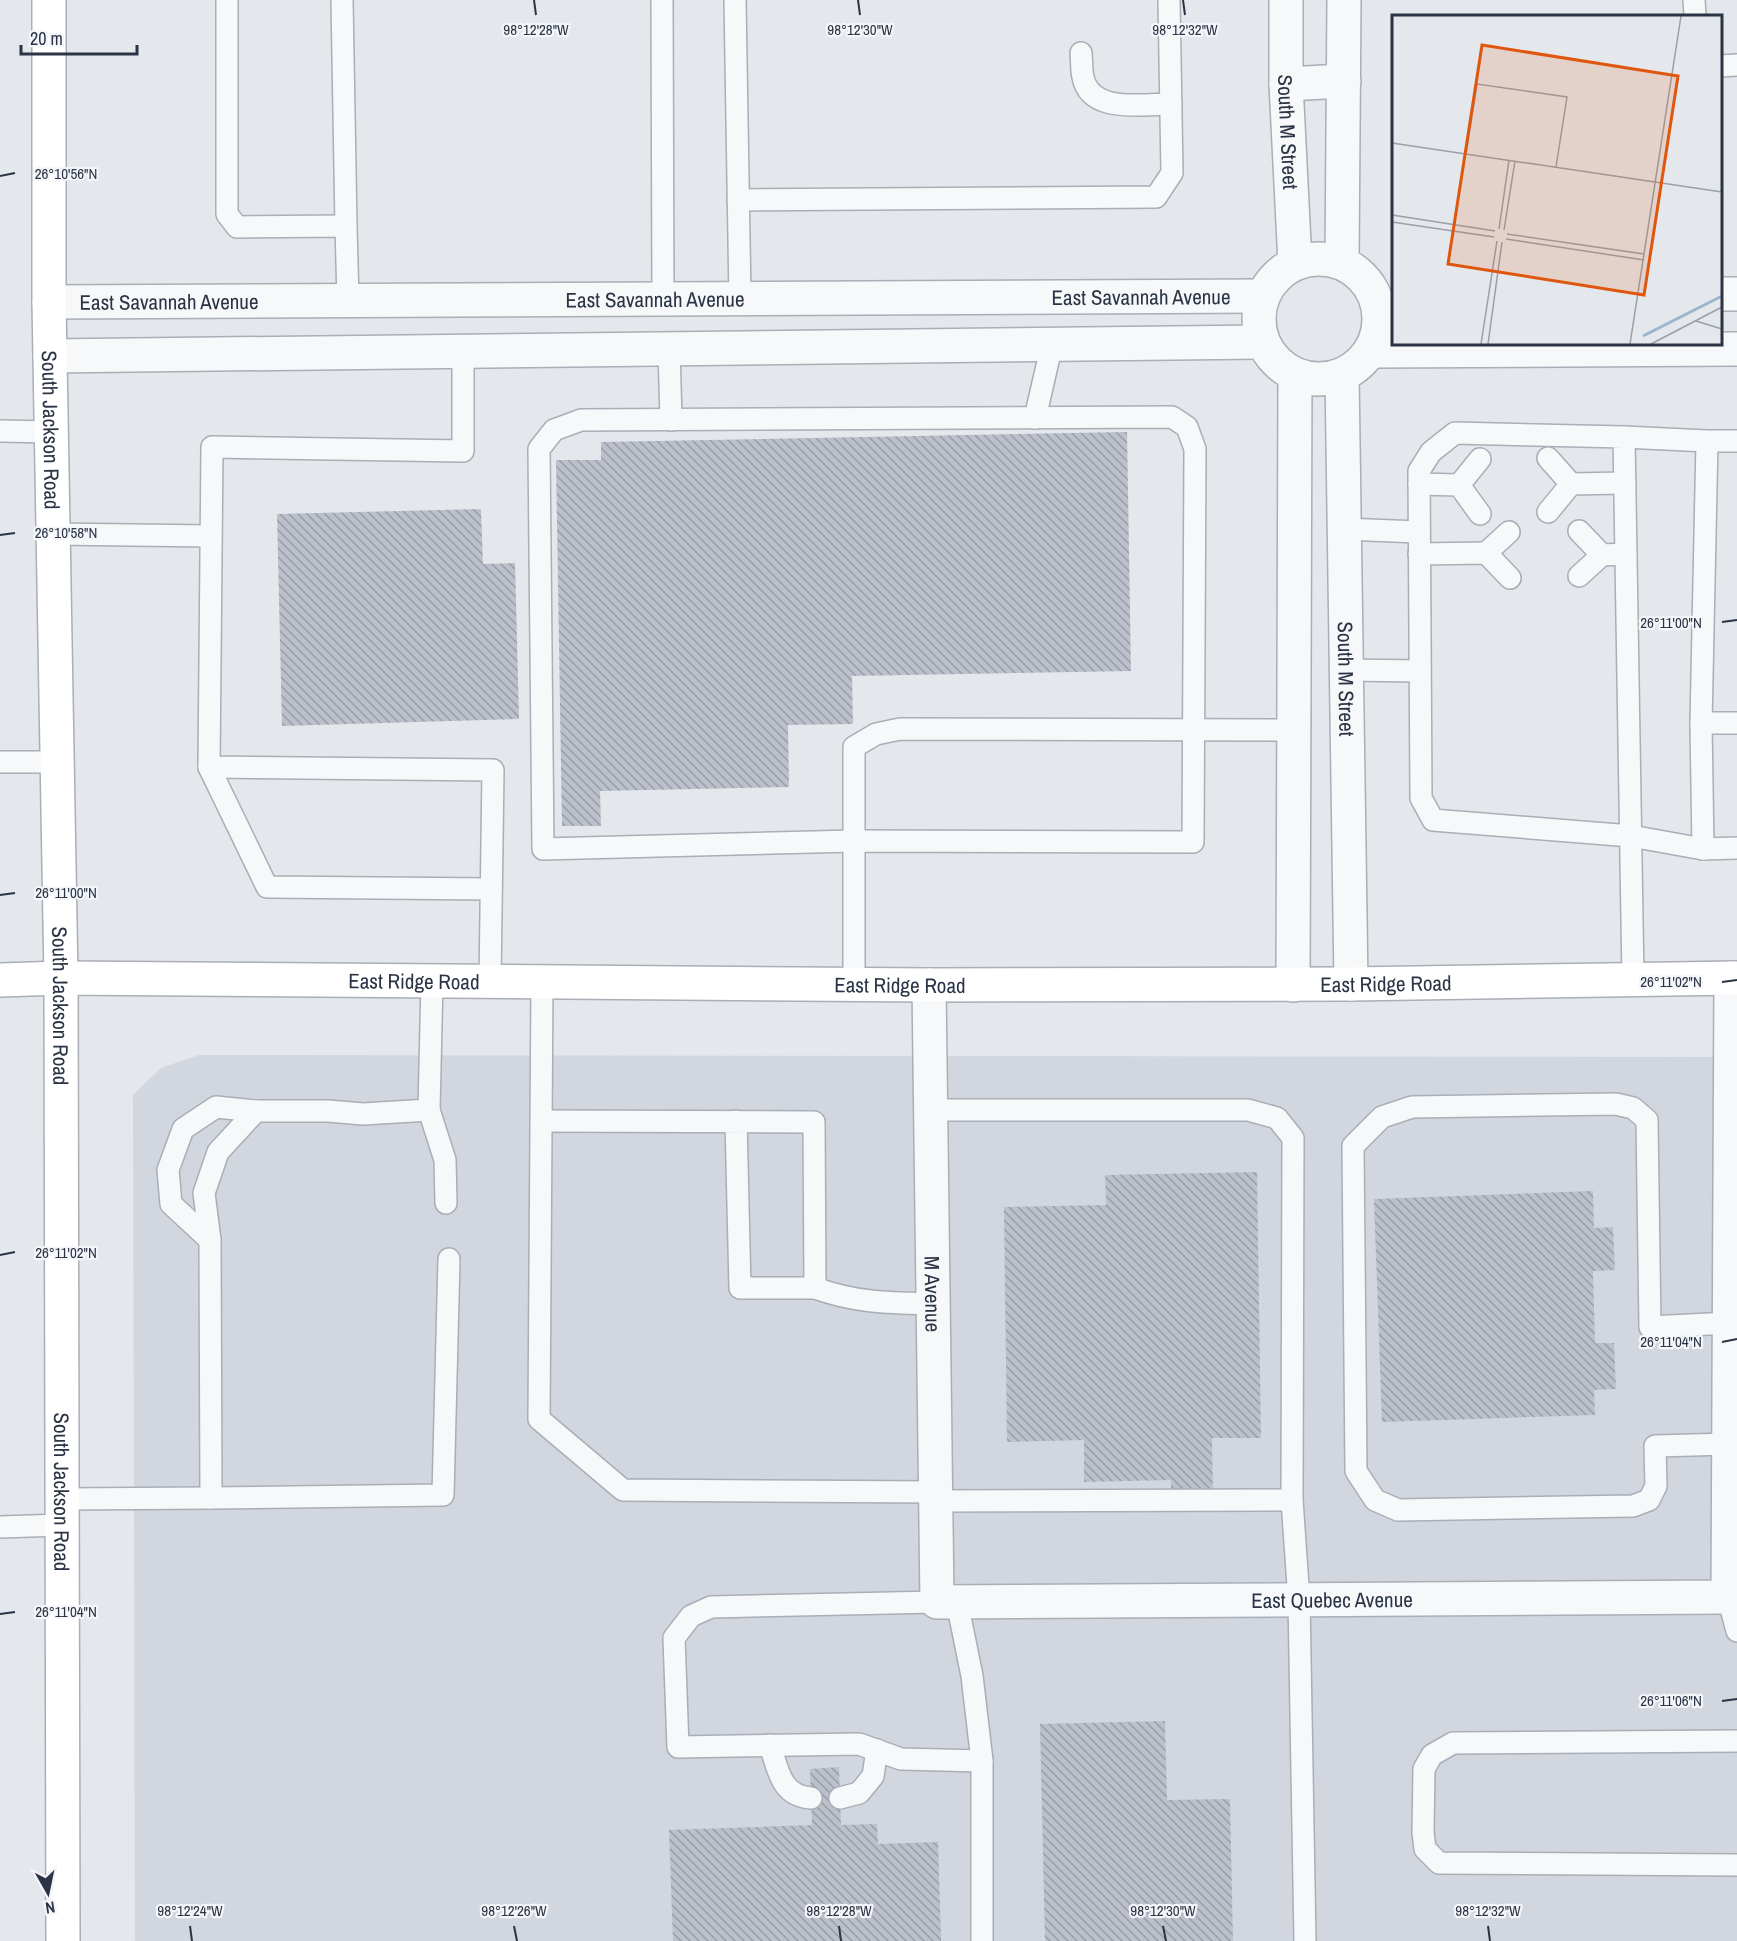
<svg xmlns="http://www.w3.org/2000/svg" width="1737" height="1941" font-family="'Archivo Narrow',sans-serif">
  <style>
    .built { fill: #d2d6de }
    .building { fill: url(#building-back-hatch) }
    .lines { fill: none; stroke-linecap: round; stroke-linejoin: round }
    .lane-casing { stroke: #a9aeb7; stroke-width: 24 }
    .street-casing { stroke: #a9aeb7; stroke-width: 36 }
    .secondary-casing { stroke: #a9aeb7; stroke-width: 36 }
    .lane { stroke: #f7f8fa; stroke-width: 21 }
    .street { stroke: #f7f8fa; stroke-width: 33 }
    .secondary { stroke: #fff; stroke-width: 33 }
    .ticks { fill: none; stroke: #2b3445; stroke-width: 2 }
    .labels { text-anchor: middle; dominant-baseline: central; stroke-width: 4.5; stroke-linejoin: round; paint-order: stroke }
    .street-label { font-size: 21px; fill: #2b3445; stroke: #f4f6f9 }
    .inset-river { fill: none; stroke: #9fb4cc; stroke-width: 3 }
    .inset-road { fill: none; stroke: #9a9fa9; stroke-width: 1.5 }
    .view { fill: #df570f; fill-opacity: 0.15; stroke: #df570f; stroke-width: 3 }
    .inset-edge { fill: none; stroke: #2b3445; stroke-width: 3 }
    .ticks-label { font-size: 15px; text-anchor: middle; fill: #2b3445; stroke: #f4f6f9; stroke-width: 4.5; stroke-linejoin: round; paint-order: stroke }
  </style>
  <defs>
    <pattern id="building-back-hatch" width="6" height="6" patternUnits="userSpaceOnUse" patternTransform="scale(1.5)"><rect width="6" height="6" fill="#bbc0ca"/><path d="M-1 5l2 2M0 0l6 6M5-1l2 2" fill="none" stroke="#989da6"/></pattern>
  </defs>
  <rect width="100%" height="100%" fill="#e4e7ec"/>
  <path class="built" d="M199 1055 1737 1057V1941H135L133 1095 161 1068Z"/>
  <g class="building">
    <path d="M1127 432 1131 671 852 676 853 724 788 725 789 787 600 791 601 826H562L556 460H601V442Z"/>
    <path d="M481 509 483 564 515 563 519 719 282 726 277 514Z"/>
    <path d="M1257 1172 1261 1438H1212L1213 1494 1171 1495V1480L1084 1482V1440L1007 1442 1004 1207 1106 1205 1105 1175Z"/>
    <path d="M1593 1191 1594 1228 1613 1227 1615 1270 1593 1271 1595 1343H1614L1616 1389 1594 1390 1595 1415 1382 1422 1374 1199Z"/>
    <path d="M1165 1721 1167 1800 1230 1799 1233 1941H1045L1040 1724Z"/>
    <path d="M839 1767 841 1825 877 1824 878 1844 938 1842 941 1941H673L669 1830 812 1825 810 1769Z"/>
  </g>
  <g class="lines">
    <defs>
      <g id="lane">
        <path d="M227 0V214L237 227 346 226 348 301"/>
        <path d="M342 0 346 226"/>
        <path d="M662 0 663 299"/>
        <path d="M735 0 740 299"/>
        <path d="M1694 0 1695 16"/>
        <path d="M1081 53C1082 61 1081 69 1083 77 1090 114 1143 104 1171 104"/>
        <path d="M1720 66 1737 65"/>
        <path d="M738 200 1156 197 1172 173 1169 0"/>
        <path d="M669 349 671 420"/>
        <path d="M463 352V451L212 447 209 767 493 770 490 982"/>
        <path d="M1172 417 1187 427 1195 449 1193 842 854 841 543 849 539 449 554 430 581 420Z"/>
        <path d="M1035 418 1052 344"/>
        <path d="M0 431 51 432"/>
        <path d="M1624 437 1707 441"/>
        <path d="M1737 441H1707L1701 723 1703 849 1737 848"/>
        <path d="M1548 458 1571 484"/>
        <path d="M1419 484 1459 485 1480 514"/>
        <path d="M1459 485 1480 459"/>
        <path d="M1548 512 1571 484 1625 483"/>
        <path d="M1344 529 1419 532"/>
        <path d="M1579 531 1602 555"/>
        <path d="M53 534 211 536"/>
        <path d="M1486 553 1509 532"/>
        <path d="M1419 554 1486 553 1510 578"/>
        <path d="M1579 576 1602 555 1626 554"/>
        <path d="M1346 670 1420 671"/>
        <path d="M1701 723H1737"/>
        <path d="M0 762H58"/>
        <path d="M209 767 267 887 491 889"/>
        <path d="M1633 980 1624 437 1455 433 1431 452 1419 471 1421 798 1433 820 1631 836 1703 849"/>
        <path d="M432 981 429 1110 363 1114 328 1111H256L218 1152 204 1193 210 1240 211 1498 443 1495 449 1259"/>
        <path d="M542 982 539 1419 623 1490 936 1492"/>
        <path d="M854 985V747L876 734 900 729 1294 730"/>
        <path d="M429 1110 445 1160 446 1203"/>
        <path d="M931 1110H1248L1277 1118 1293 1138 1292 1500 936 1501"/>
        <path d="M541 1121 814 1122 815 1288H740L736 1121"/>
        <path d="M210 1240 171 1204 168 1170 183 1129 216 1107 256 1111"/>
        <path d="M815 1288C856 1303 890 1303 934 1304"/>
        <path d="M1729 1444 1655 1446 1656 1486 1649 1500 1633 1506 1398 1510 1375 1500 1356 1471 1353 1146 1382 1117 1412 1107 1616 1104 1633 1108 1647 1120 1650 1327 1729 1323"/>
        <path d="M62 1499 211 1498"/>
        <path d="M1292 1500 1299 1600 1305 1941"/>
        <path d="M0 1527 62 1525"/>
        <path d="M1728 1597 1737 1631"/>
        <path d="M937 1602 711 1607 691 1616 674 1638 678 1747 859 1744 901 1759 982 1761"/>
        <path d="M957 1602 972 1676 982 1761V1941"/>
        <path d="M1737 1741 1453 1743 1432 1755 1424 1769 1423 1832 1425 1849 1439 1863 1737 1865"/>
        <path d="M770 1745C778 1770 781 1796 811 1798"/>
        <path d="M840 1798 859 1793 873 1776 877 1750"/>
      </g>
      <g id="street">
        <path id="s1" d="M1286 0V84L1295 263"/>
        <path d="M1286 84 1344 81"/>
        <circle cx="1319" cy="319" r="60"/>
        <path d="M1342 263 1344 0"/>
        <path d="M1720 294H1737"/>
        <path id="s2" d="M49 302 1262 296"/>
        <path d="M1371 351 1737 349"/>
        <path d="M50 356 1262 342"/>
        <path id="s3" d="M1342 375 1351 984"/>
        <path id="s4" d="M929 985 937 1602 1728 1597 1731 978"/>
        <path d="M1293 985 1295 375"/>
      </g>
      <g id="secondary">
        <path id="s5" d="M49 0V302L61 978 63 1941"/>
        <path id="s6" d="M0 980 61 978 929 985 1351 984 1737 978"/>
      </g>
    </defs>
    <use href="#lane" class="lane-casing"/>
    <use href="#street" class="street-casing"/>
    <use href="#secondary" class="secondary-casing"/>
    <use href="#lane" class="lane"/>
    <use href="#street" class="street"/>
    <use href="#secondary" class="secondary"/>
  </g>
  <path class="ticks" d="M534 0 536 15M858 0 860 15M1183 0 1185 15M0 176 15 173M0 535 15 533M1722 622 1737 620M0 895 15 893M1722 982 1737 980M0 1255 15 1252M1722 1342 1737 1339M0 1614 15 1612M1722 1701 1737 1699M190 1926 192 1941M514 1926 517 1941M839 1926 841 1941M1163 1926 1166 1941M1488 1926 1490 1941"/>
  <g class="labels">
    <g class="street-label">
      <text stroke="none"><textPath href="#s1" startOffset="132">South M Street</textPath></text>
      <text stroke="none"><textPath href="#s2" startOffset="1092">East Savannah Avenue</textPath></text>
      <text stroke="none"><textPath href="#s2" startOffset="606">East Savannah Avenue</textPath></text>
      <text stroke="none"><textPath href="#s2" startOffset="120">East Savannah Avenue</textPath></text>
      <text stroke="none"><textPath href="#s5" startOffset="430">South Jackson Road</textPath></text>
      <text stroke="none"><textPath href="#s3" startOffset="304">South M Street</textPath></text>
      <text stroke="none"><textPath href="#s6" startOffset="414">East Ridge Road</textPath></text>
      <text stroke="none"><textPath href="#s6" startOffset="1386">East Ridge Road</textPath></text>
      <text stroke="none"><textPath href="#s6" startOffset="900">East Ridge Road</textPath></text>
      <text stroke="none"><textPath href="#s5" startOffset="1006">South Jackson Road</textPath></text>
      <text stroke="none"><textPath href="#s4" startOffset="309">M Avenue</textPath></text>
      <text stroke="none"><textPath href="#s5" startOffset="1492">South Jackson Road</textPath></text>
      <text stroke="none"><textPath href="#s4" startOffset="1012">East Quebec Avenue</textPath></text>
    </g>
  </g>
  <g transform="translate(1392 15)">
    <rect width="330" height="330" fill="#e4e7ec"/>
    <path class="inset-river" d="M251 321 330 281"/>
    <path class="inset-road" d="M0 128 330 177M74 139 85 69 175 82 164 152M0 200 103 216M0 207 102 222M107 214 117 145M112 215 123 146M115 219 252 239M114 224 252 245M304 306 330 314M89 329 105 226M96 329 110 227M238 329 289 1M259 329 330 292"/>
    <path class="view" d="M90 30 286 61 252 280 56 249Z"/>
    <rect width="330" height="330" class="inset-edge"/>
  </g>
  <g class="ticks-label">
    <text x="536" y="35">98°12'28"W</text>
    <text x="860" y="35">98°12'30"W</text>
    <text x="1185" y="35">98°12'32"W</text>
    <text x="66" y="179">26°10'56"N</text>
    <text x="66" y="538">26°10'58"N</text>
    <text x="1671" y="628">26°11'00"N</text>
    <text x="66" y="898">26°11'00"N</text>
    <text x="1671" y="987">26°11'02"N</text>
    <text x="66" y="1258">26°11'02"N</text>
    <text x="1671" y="1347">26°11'04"N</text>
    <text x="66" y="1617">26°11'04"N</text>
    <text x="1671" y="1706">26°11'06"N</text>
    <text x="190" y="1916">98°12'24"W</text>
    <text x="514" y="1916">98°12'26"W</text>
    <text x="839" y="1916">98°12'28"W</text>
    <text x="1163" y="1916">98°12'30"W</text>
    <text x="1488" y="1916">98°12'32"W</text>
  </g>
  <g transform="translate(48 1893) rotate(171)" stroke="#f4f6f9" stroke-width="4.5" paint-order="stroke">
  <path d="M0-4.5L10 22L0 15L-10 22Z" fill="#2b3445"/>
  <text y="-9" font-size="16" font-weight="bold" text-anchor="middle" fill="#2b3445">N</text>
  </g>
  <path d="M21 45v9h116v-9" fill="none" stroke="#2b3445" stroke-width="3"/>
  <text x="30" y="45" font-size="18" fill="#2b3445" stroke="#f4f6f9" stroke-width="4.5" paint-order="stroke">20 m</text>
</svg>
